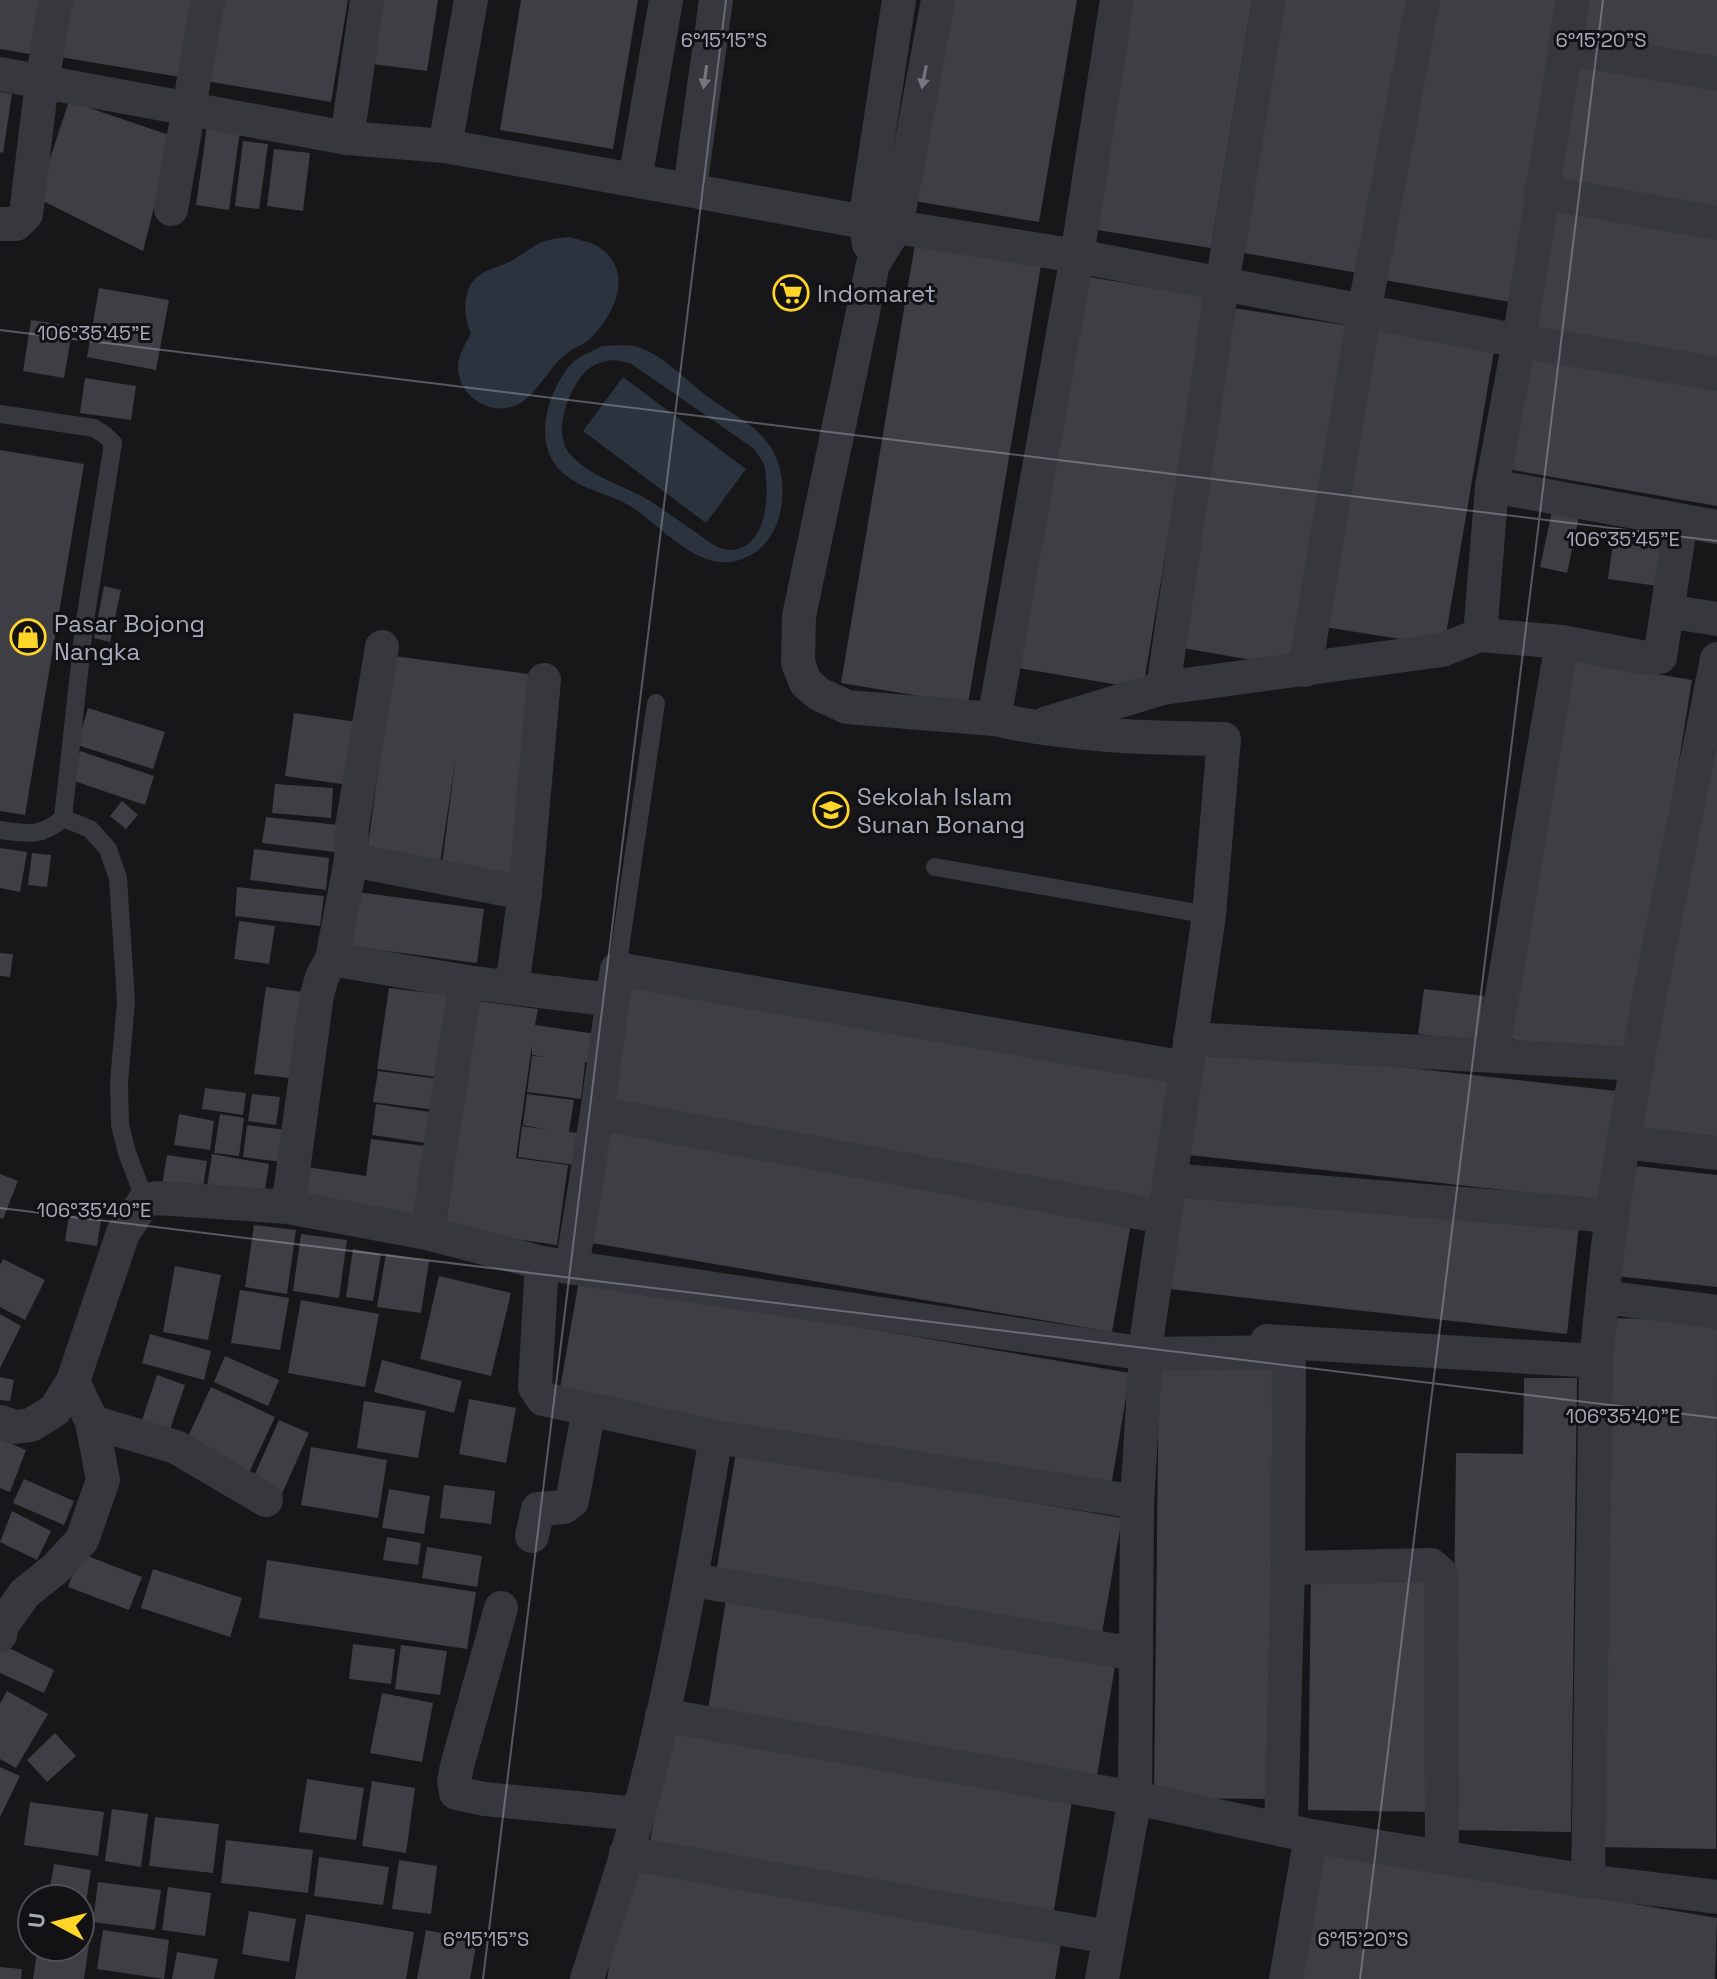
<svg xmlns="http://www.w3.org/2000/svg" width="1717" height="1979" font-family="'Space Grotesk',sans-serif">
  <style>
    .water { fill: #2b333e; fill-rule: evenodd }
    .building { fill: #3e3e44 }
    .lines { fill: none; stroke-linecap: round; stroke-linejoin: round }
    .lane { stroke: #37373e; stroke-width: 18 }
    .street { stroke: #37373e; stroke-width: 34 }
    .oneway { fill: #757682 }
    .ticks { fill: none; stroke: #a7aaba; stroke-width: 2; stroke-opacity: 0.45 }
    .labels { text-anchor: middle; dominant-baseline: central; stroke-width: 6; stroke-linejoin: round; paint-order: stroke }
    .poi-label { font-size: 24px; fill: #a7aaba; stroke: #121114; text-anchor: start }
    .ticks-label { font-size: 20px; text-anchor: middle; fill: #a7aaba; stroke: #121114; stroke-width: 6; stroke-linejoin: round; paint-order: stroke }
  </style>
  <rect width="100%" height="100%" fill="#171619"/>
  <g class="water">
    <path d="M570 237C579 240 591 242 599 247 634 271 616 312 592 337 585 345 574 347 566 354 550 366 541 387 525 400 498 421 459 400 458 368 457 357 466 343 471 333 464 319 462 293 474 280 484 269 501 267 513 260 541 243 536 240 570 237Z"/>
    <path d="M602 346C614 346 628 344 638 347 666 357 684 379 707 396 730 414 756 423 772 449 791 482 785 538 749 556 704 580 666 529 633 508 611 493 584 492 563 473 531 446 547 392 571 364 579 356 593 351 602 346ZM613 360 630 363 753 448C757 454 764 461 765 469 769 494 768 548 731 550 717 550 705 539 694 531 677 520 661 507 643 497 619 484 588 475 570 454 557 439 562 412 570 396 581 374 588 363 613 360Z"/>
    <path d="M623 377 746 469 706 523 583 431Z"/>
  </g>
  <g class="building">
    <path d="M0 0H44L35 55 0 49Z"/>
    <path d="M63 0H192L180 77 54 56Z"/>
    <path d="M219 0H348L331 102 206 81Z"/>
    <path d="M383 0H438L427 71 373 64Z"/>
    <path d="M521 0H638L613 149 500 130Z"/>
    <path d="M947 0H1077L1039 222 914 201Z"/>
    <path d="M1123 0H1252L1211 248 1085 228Z"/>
    <path d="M1281 0H1410L1364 274 1238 252Z"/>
    <path d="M1431 0H1560L1510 302 1384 280Z"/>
    <path d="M1582 0H1717V63L1575 39Z"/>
    <path d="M1569 55 1717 81V217L1546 188Z"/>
    <path d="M0 92 12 94 3 153 0 152Z"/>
    <path d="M69 101 172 136 143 251 37 198Z"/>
    <path d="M207 126 240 131 229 210 196 205Z"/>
    <path d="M243 141 268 144 259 209 235 206Z"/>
    <path d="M274 149 310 153 303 211 267 206Z"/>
    <path d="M1550 198 1717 226V363L1527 331Z"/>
    <path d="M915 244 1041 265 968 704 841 683Z"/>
    <path d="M1083 276 1208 297 1143 689 1018 668Z"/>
    <path d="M99 288 169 300 156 370 87 357Z"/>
    <path d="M1227 307 1350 326 1293 667 1171 646Z"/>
    <path d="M31 320 73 326 64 378 23 371Z"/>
    <path d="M1369 324 1495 345 1444 646 1318 626Z"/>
    <path d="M1524 355 1717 389V506L1507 469Z"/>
    <path d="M85 378 136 386 131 420 80 413Z"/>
    <path d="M0 450 84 464 25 815 0 811Z"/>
    <path d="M1552 511 1579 517 1567 573 1540 567Z"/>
    <path d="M1615 528 1665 535 1658 586 1608 579Z"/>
    <path d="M104 586 121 590 110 642 94 638Z"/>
    <path d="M394 656 543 676 514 874 442 864 456 756 440 863 367 853Z"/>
    <path d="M1567 659 1692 680 1631 1059 1504 1038Z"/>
    <path d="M1717 686V1146L1640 1133Z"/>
    <path d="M88 708 165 732 153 769 77 745Z"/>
    <path d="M294 713 358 722 349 785 285 776Z"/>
    <path d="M80 751 154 776 145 805 71 780Z"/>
    <path d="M275 784 333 788 331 818 272 813Z"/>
    <path d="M122 801 138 815 126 829 110 816Z"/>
    <path d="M266 817 338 825 335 852 262 843Z"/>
    <path d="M0 848 27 852 20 892 0 888Z"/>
    <path d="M254 849 329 858 326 890 250 880Z"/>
    <path d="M32 853 51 855 47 887 28 885Z"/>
    <path d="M237 887 324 896 320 926 235 916Z"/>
    <path d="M357 892 484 909 477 963 350 946Z"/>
    <path d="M239 921 275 926 269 964 234 959Z"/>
    <path d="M0 953 13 954 10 977 0 976Z"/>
    <path d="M623 986 1175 1080 1154 1201 603 1106Z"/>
    <path d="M266 987 302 992 290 1078 254 1074Z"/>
    <path d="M389 988 454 996 443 1078 377 1069Z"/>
    <path d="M1424 989 1484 996 1478 1041 1418 1034Z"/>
    <path d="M478 1001 538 1009 535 1025 596 1034 592 1063 585 1062 581 1099 527 1092 532 1056 546 1057 532 1055V1045L516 1158 568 1165 557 1245 445 1229Z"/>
    <path d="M1202 1045 1625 1092 1612 1202 1189 1155Z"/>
    <path d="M378 1071 439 1079 436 1110 373 1102Z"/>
    <path d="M205 1088 246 1093 243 1115 202 1109Z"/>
    <path d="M252 1094 280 1097 276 1125 248 1121Z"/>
    <path d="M527 1094 574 1100 569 1132 585 1134 581 1166 518 1157 522 1126 548 1130 523 1125Z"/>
    <path d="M376 1104 430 1112 426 1143 372 1135Z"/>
    <path d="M179 1114 214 1121 210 1150 174 1145Z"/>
    <path d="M220 1114 244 1118 239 1156 214 1153Z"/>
    <path d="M600 1121 1133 1212 1112 1332 580 1241Z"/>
    <path d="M247 1125 287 1130 283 1162 243 1157Z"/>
    <path d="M371 1139 425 1146 413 1220 295 1204 300 1166 366 1176Z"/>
    <path d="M212 1154 269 1164 263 1202 206 1193Z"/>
    <path d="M167 1155 207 1161 202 1193 162 1186Z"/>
    <path d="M1628 1165 1717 1175V1287L1616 1276Z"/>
    <path d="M0 1174 18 1181 3 1219 0 1218Z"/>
    <path d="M1182 1187 1579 1226 1567 1334 1169 1289Z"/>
    <path d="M69 1216 101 1220 97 1246 65 1241Z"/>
    <path d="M254 1225 296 1230 287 1294 245 1287Z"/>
    <path d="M301 1234 347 1240 339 1298 293 1291Z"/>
    <path d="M353 1249 381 1254 373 1301 346 1297Z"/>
    <path d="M386 1254 429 1261 421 1313 377 1307Z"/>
    <path d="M3 1259 45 1280 25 1320 0 1307V1265Z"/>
    <path d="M175 1266 221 1275 208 1340 163 1332Z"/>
    <path d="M439 1276 511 1293 491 1376 420 1359Z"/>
    <path d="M579 1280 1130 1373 1110 1493 558 1400Z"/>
    <path d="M240 1290 289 1298 280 1350 231 1343Z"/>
    <path d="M301 1300 379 1314 365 1387 288 1373Z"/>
    <path d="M0 1314 21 1326 0 1368Z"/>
    <path d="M1603 1318 1717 1320 1716 1849 1595 1847Z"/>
    <path d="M150 1334 211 1351 204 1380 142 1363Z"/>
    <path d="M225 1356 279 1380 268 1406 214 1382Z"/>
    <path d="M382 1360 462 1381 454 1413 374 1392Z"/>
    <path d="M1159 1365 1279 1367 1275 1799 1154 1798Z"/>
    <path d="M157 1375 185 1385 168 1435 140 1426Z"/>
    <path d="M0 1377 14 1380 10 1401 0 1400Z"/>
    <path d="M1524 1378H1577L1571 1832 1451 1830 1456 1453 1523 1454Z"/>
    <path d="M211 1387 275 1417 248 1475 184 1445Z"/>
    <path d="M469 1399 516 1408 506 1463 459 1454Z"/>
    <path d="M364 1401 426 1411 418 1458 357 1448Z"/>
    <path d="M279 1420 309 1433 281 1496 251 1483Z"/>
    <path d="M0 1439 26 1450 10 1492 0 1488Z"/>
    <path d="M311 1447 387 1460 378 1518 301 1505Z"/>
    <path d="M736 1452 1122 1518 1100 1644 715 1579Z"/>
    <path d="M24 1479 74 1501 64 1525 13 1503Z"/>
    <path d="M444 1485 495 1491 491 1524 440 1518Z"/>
    <path d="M389 1489 430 1496 424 1534 382 1528Z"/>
    <path d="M12 1511 51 1531 37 1560 0 1542Z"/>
    <path d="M387 1537 421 1543 418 1565 383 1560Z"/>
    <path d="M427 1547 482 1556 477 1587 422 1578Z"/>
    <path d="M80 1553 142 1577 129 1610 68 1587Z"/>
    <path d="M267 1560 476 1592 467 1649 259 1618Z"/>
    <path d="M153 1569 242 1598 230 1637 141 1608Z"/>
    <path d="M1311 1572 1432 1575 1429 1812 1308 1810Z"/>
    <path d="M727 1594 1116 1660 1095 1788 706 1722Z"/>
    <path d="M353 1644 395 1649 391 1684 349 1679Z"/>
    <path d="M3 1645 54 1670 44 1693 0 1673V1652Z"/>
    <path d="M401 1645 447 1651 440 1695 395 1689Z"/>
    <path d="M7 1691 48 1714 16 1768 0 1759V1704Z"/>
    <path d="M382 1693 433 1703 422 1762 370 1753Z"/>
    <path d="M670 1721 1074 1789 1052 1922 648 1854Z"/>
    <path d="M55 1733 76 1756 47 1782 27 1760Z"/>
    <path d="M0 1767 20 1776 0 1817Z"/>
    <path d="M307 1779 364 1788 356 1840 299 1832Z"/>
    <path d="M372 1781 415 1788 406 1853 362 1846Z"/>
    <path d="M30 1802 104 1812 98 1856 24 1845Z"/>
    <path d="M112 1809 148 1814 141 1867 105 1861Z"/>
    <path d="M155 1817 219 1824 213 1873 149 1866Z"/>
    <path d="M226 1840 313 1850 308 1893 221 1883Z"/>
    <path d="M1321 1851 1717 1918 1715 1979H1299Z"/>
    <path d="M319 1857 389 1867 383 1905 314 1896Z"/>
    <path d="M399 1860 437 1866 431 1914 392 1909Z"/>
    <path d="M627 1863 1062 1937 1055 1979H607Z"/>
    <path d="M54 1864 91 1870 82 1928 80 1899H48Z"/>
    <path d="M98 1882 161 1890 155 1930 93 1922Z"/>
    <path d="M168 1887 211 1893 205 1936 162 1930Z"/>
    <path d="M249 1911 296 1919 289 1962 242 1954Z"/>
    <path d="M306 1914 414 1932 406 1979H295Z"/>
    <path d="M103 1930 169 1940 164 1979 97 1969Z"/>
    <path d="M426 1930 477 1940 470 1979H417Z"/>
    <path d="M80 1936 90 1937 84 1979H33L38 1947H80Z"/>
    <path d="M177 1952 218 1959 214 1979H172Z"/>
    <path d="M0 1967 22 1969 21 1979H0Z"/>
  </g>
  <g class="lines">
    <g class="lane">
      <path d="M0 414 94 428 105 435 113 443 84 627 63 818C43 837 26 834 0 830"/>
      <path d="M63 818 90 829 108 849 118 878 126 1002 119 1082 120 1125 127 1153 145 1200"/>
      <path d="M935 867 1209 915"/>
      <path d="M617 969 656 703"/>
    </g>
    <g class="street">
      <path d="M471 0 445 146 865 222 1077 256 1519 341 1717 374"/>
      <path d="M938 0 896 227 873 264 799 616 798 663 806 683 819 694 847 707 994 719"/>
      <path d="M1573 0 1519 341 1492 486 1480 635 1562 642 1646 658 1660 657 1681 521"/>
      <path d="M1565 48 1717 74"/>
      <path d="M0 74 347 138 367 0"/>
      <path d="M347 138 445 146"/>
      <path d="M635 180 666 0"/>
      <path d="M690 188 716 0"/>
      <path d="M1541 192 1717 223"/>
      <path d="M171 209 208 0"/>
      <path d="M0 224H16L26 214 42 82 56 0"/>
      <path d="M869 244 865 222 899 0"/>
      <path d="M1492 486 1717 527"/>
      <path d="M1667 611 1717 619"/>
      <path d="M382 647 352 827 351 860 525 893"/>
      <path d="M1305 670 1364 312 1423 0"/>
      <path d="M1163 688 1222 285 1269 0"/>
      <path d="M1047 723 1163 688 1442 650 1480 635"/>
      <path d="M332 959 351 860"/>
      <path d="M512 987 525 893 544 680"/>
      <path d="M1190 1039 1638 1064"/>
      <path d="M1492 1055 1562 642"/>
      <path d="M597 1113 1163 1217"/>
      <path d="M1625 1142 1717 1153"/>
      <path d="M1169 1180 1612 1216"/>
      <path d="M288 1207 317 995 322 977 332 959 466 982 612 1000"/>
      <path d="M427 1233 466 982"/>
      <path d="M542 1263 535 1387 543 1399 716 1437 1137 1502"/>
      <path d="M572 1267 597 1113 617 969 1186 1068"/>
      <path d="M1603 1297 1717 1312"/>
      <path d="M1267 1341 1596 1361"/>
      <path d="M0 1422 15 1427 31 1425 55 1410 73 1381 123 1233 145 1200 157 1198 288 1207 427 1233 542 1263 1146 1354 1289 1352 1288 1568 1281 1830"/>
      <path d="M92 1422 176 1447 266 1500"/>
      <path d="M532 1536 538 1509 564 1507 572 1501 589 1409"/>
      <path d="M1288 1568 1431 1565 1441 1574 1442 1857"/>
      <path d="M692 1580 1136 1654"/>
      <path d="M501 1608 457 1766 454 1781 456 1793 484 1799 638 1814"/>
      <path d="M0 1635 2 1625 25 1593 55 1569 82 1540 103 1480 92 1422 73 1381"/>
      <path d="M662 1715 1135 1798 1311 1836 1588 1881 1717 1897"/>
      <path d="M626 1853 1109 1937"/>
      <path d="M1588 1881 1596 1361C1601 1313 1605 1264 1612 1216 1639 1029 1681 844 1717 659"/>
      <path d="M587 1979C604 1925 623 1870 638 1815 672 1691 694 1564 716 1437"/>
      <path d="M1102 1979 1135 1798 1137 1502 1147 1336 1209 915 1224 739C1147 738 1070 736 994 719L1077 256 1117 0"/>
      <path d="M1286 1979 1311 1836"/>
    </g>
  </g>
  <defs><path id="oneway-solid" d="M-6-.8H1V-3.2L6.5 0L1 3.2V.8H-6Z" transform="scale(2)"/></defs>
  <g class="oneway">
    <use href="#oneway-solid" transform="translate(705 77) rotate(98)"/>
    <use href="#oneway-solid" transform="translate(924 77) rotate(101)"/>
  </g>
  <path class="ticks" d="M0 330 1717 541M0 1208 1717 1418M483 1979 726 0M1360 1979 1603 0"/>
  <defs>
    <symbol id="supermarket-ring" viewBox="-11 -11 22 22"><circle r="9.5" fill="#121114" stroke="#ffd528" stroke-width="1.5"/><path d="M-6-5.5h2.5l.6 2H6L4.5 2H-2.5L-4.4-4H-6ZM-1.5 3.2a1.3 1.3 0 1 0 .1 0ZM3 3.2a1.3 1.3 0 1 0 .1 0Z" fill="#ffd528"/></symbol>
    <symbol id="shop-ring" viewBox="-11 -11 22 22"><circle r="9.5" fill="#121114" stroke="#ffd528" stroke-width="1.5"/><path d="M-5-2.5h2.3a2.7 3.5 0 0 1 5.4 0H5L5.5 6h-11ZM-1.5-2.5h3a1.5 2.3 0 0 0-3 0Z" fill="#ffd528"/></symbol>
    <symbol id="school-ring" viewBox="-11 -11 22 22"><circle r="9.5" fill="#121114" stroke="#ffd528" stroke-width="1.5"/><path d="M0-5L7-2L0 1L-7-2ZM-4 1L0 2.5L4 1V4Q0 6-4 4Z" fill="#ffd528"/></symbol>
  </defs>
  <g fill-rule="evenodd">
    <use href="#supermarket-ring" x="771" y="273" width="40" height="40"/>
    <use href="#shop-ring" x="8" y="617" width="40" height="40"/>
    <use href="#school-ring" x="811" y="790" width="40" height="40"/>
  </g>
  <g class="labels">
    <g class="poi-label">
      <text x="817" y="293">Indomaret</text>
      <text x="54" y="623">Pasar Bojong<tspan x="54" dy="28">Nangka</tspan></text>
      <text x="857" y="796">Sekolah Islam<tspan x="857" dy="28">Sunan Bonang</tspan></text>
    </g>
  </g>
  <g class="ticks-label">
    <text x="724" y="47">6°15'15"S</text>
    <text x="1601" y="47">6°15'20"S</text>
    <text x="94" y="340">106°35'45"E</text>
    <text x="1623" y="546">106°35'45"E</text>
    <text x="94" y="1217">106°35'40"E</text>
    <text x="1623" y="1423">106°35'40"E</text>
    <text x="486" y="1946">6°15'15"S</text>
    <text x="1363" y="1946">6°15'20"S</text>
  </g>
  <g transform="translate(56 1923) rotate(277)"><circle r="38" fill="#121114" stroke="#4e4e56" stroke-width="2"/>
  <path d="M0-6L14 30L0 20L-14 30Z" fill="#ffd528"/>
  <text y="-12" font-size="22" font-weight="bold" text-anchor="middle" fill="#a7aaba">U</text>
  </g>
</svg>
